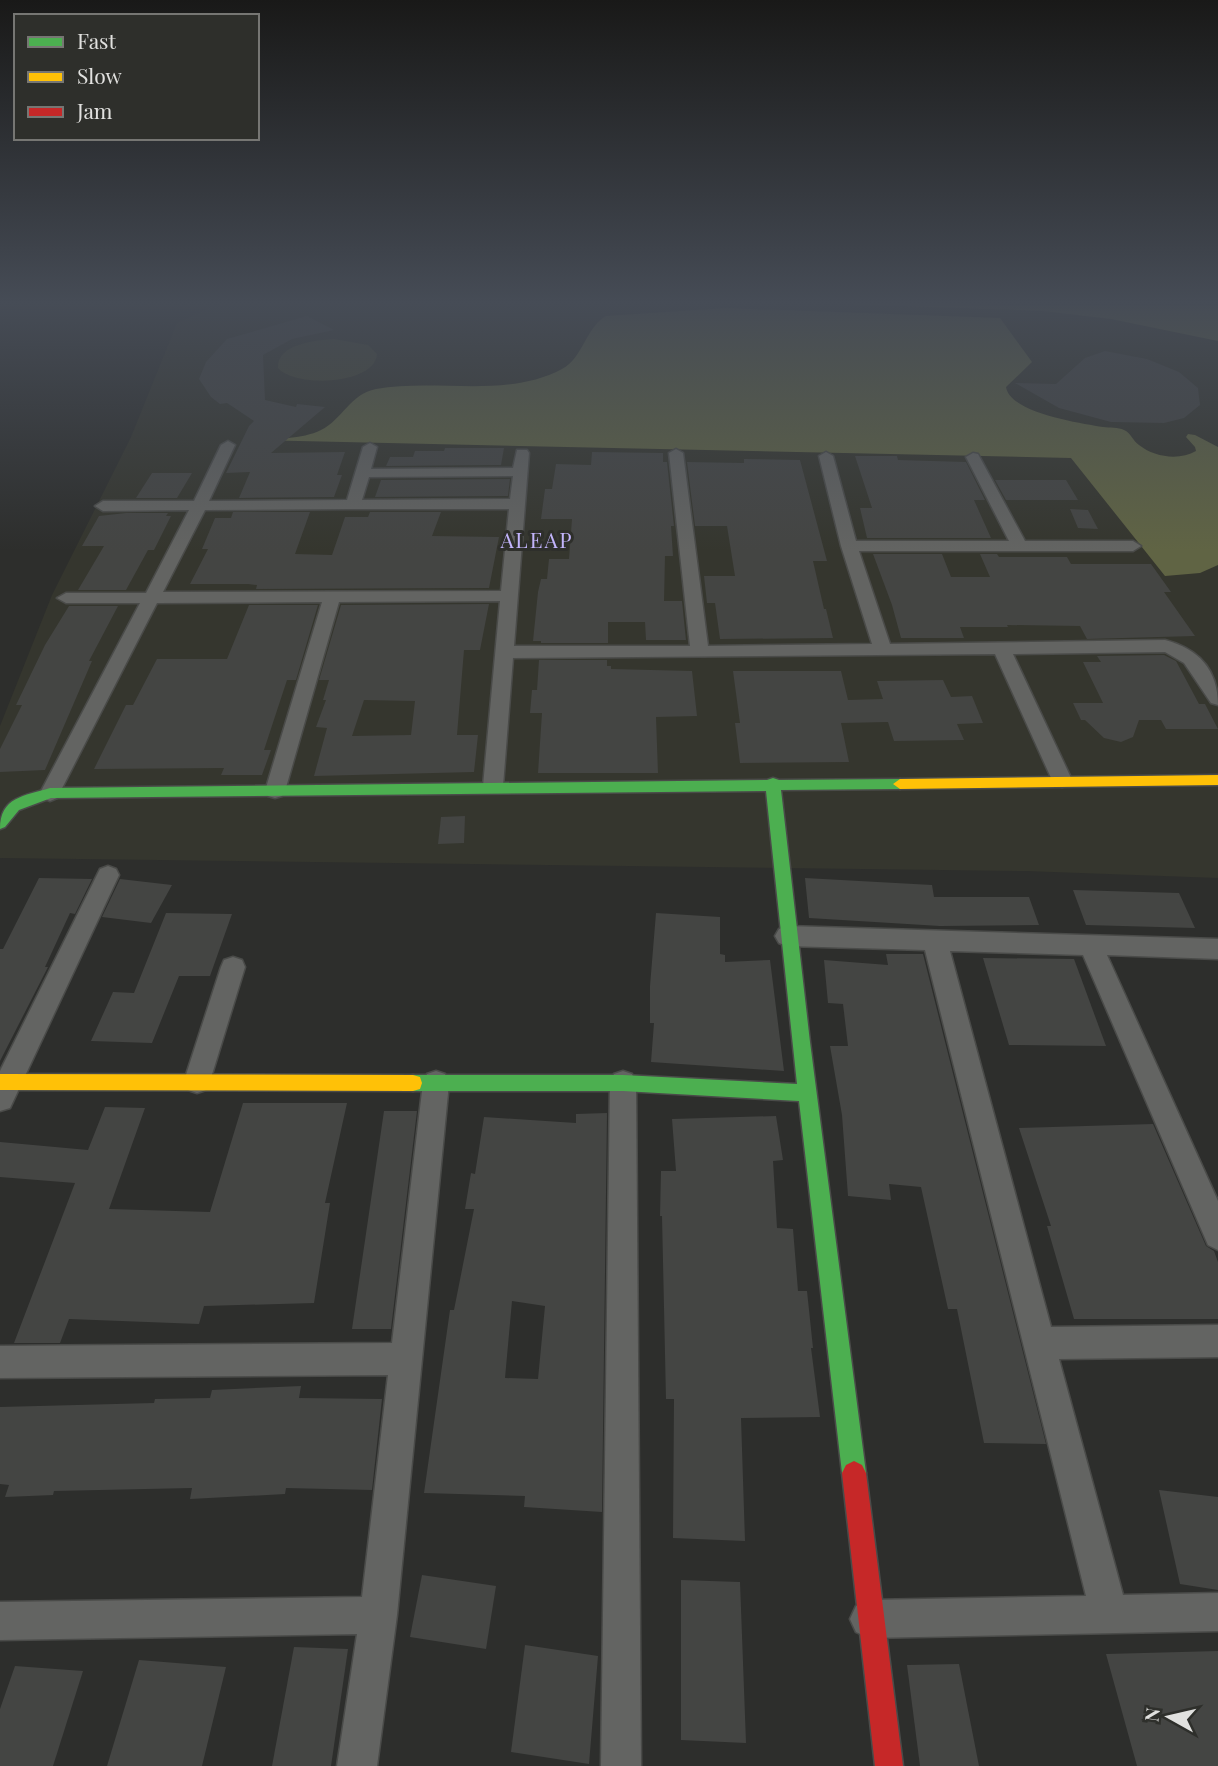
<svg xmlns="http://www.w3.org/2000/svg" width="1218" height="1766" font-family="'Playfair Display',serif">
  <style>
    .built { fill: #35362e }
    .green { fill: #454735 }
    .forest { fill: #606444 }
    .building { fill: #444543; fill-rule: evenodd }
    .lines { fill: none; stroke-linecap: round; stroke-linejoin: round }
    .street-casing { stroke: #4a4b49; stroke-width: 3 }
    .fast-casing { stroke: #4a4b49; stroke-width: 3 }
    .slow-casing { stroke: #4a4b49; stroke-width: 3 }
    .jam-casing { stroke: #4a4b49; stroke-width: 3 }
    .street { fill: #636462; fill-rule: evenodd }
    .fast { fill: #4caf50; fill-rule: evenodd }
    .slow { fill: #ffc107; fill-rule: evenodd }
    .jam { fill: #c62828; fill-rule: evenodd }
    .labels { text-anchor: middle; dominant-baseline: central; stroke-width: 6; stroke-linejoin: round; paint-order: stroke }
    .far-neighbourhood-label { font-size: 21px; letter-spacing: 2px; fill: #c2b4fb; stroke: #2e2f2b }
  </style>
  <rect width="100%" height="100%" fill="#2d2e2c"/>
  <path class="built" d="M218 304 1218 306V878L1025 871 0 858V726L52 595 131 437 177 323Z"/>
  <path class="green" d="M334 339 368 345 377 354C375 385 295 388 278 368 276 344 317 340 334 339Z"/>
  <g class="forest">
    <path d="M846 304 1218 306V341L1111 319 1043 311Z"/>
    <path d="M726 308 1000 318 1032 362 1006 387C1010 413 1080 423 1103 427 1110 428 1118 427 1124 430 1131 433 1133 441 1139 445 1154 457 1179 461 1196 451L1195 447 1186 437 1188 434 1195 435 1218 447V565L1200 573 1165 576 1071 458 252 440C273 438 301 440 321 430 342 420 350 394 376 389 436 378 506 399 562 369 583 358 586 327 606 316Z"/>
  </g>
  <g class="building">
    <path d="M307 316 334 330 292 339 263 355 265 400 296 407 297 404 325 407 271 453 345 452 337 475H342L334 497 239 498 250 472 226 473 249 426 254 421 227 403 220 404 211 397 199 379 206 362 227 339Z"/>
    <path d="M1105 351 1147 359 1179 372 1198 388 1200 405 1184 418 1164 423 1111 422 1059 408 1015 383 1056 384 1085 358Z"/>
    <path d="M445 448H504L501 465 386 466 390 457H413L415 451H444Z"/>
    <path d="M592 452 663 453V462H667L674 526H671L673 556H665L664 601H682L686 640H646L645 622H608V643H541V641H533L538 592 541 579H547L549 559H569L572 519H541L545 489H552L556 464 591 465Z"/>
    <path d="M855 456H897L898 460 966 462 985 500H974L991 538H867L860 508H872Z"/>
    <path d="M744 459 800 460 827 561H813L824 609H826L833 638 720 639 715 603H707L704 576H735L727 526H695L687 462 744 463Z"/>
    <path d="M152 473H192L177 498H136Z"/>
    <path d="M510 479 508 496 375 497 381 480Z"/>
    <path d="M995 480H1066L1078 500H1006Z"/>
    <path d="M1070 509 1088 510 1098 529 1078 528Z"/>
    <path d="M233 512H310L295 554 332 555 345 517H368L370 512H441L432 536 499 537 489 588 256 589 257 585 248 584H190L208 549H202L215 518H231Z"/>
    <path d="M126 513H168L166 516H171L154 550H148L126 590H78L104 546H82L99 516Z"/>
    <path d="M873 554H942L951 577H990L980 554H997L999 557H1067L1071 564H1151L1171 592H1164L1195 636 1087 639 1080 626 1007 625 1008 627H960L964 638H901L892 605Z"/>
    <path d="M489 604 480 650H464L457 735H478L474 772 314 776 327 728 316 727 326 700H323L329 680H319L341 605ZM364 700 415 701 411 735 352 736Z"/>
    <path d="M249 605H318L296 680H287L264 750H271L262 775H221L224 768 94 769 126 705H133L157 659H227Z"/>
    <path d="M69 606H118L89 661H92L45 770 0 772V749L22 705H16L45 645Z"/>
    <path d="M1164 655 1176 661 1199 704H1205L1218 729H1166L1161 720H1139L1133 737 1121 742 1104 738 1085 720H1081L1073 703H1103L1083 662H1101L1097 656Z"/>
    <path d="M539 660H607V666H611V669L692 671 697 716 656 717 658 773H538L542 713H530L532 690H537Z"/>
    <path d="M733 671H841L848 700 883 699 877 681 943 680 951 697 972 696 983 723 957 724 964 740 894 741 888 722 841 723 849 762 740 763 735 723H740Z"/>
    <path d="M465 816 464 843 438 844 441 817Z"/>
    <path d="M39 878 92 879 75 914 70 913 45 967H48L0 1061V949H3Z"/>
    <path d="M805 878 932 885 934 897H1029L1039 925 940 926 809 918Z"/>
    <path d="M120 879 172 885 151 923 102 917Z"/>
    <path d="M1073 890 1179 893 1195 928 1086 925Z"/>
    <path d="M166 913 232 914 210 976H179L152 1043 91 1041 113 992 134 993Z"/>
    <path d="M656 913 720 917V954L725 955V962L770 960 784 1071 651 1062 654 1023H650V986Z"/>
    <path d="M886 954H923L1046 1444 984 1443 957 1309H948L921 1187 889 1184 891 1200 848 1196 842 1115 830 1046H848L843 1004 828 1003 824 960 888 965Z"/>
    <path d="M983 958 1074 959 1106 1046 1009 1045Z"/>
    <path d="M243 1103H347L325 1203H330L314 1303 204 1306 199 1324 69 1319 60 1343H14L75 1183 0 1177V1142L88 1150 105 1107 145 1108 109 1209 210 1212Z"/>
    <path d="M384 1111H417L391 1329H352Z"/>
    <path d="M607 1113 602 1512 524 1507 525 1496 424 1493 450 1310H454L474 1209H465L471 1173 475 1174 484 1117 576 1123V1114ZM512 1301 545 1306 538 1379 505 1378Z"/>
    <path d="M776 1116 783 1160 773 1161 777 1228 793 1229 798 1291H807L813 1348H811L820 1417 741 1418 745 1541 673 1538 674 1399H666L662 1216H660L661 1171H676L672 1119Z"/>
    <path d="M1153 1124 1206 1246 1214 1251 1218 1262V1319H1074L1047 1226H1051L1019 1128Z"/>
    <path d="M301 1386 299 1398 382 1399 372 1490 286 1488 285 1494 190 1499 192 1488 54 1491 53 1495 5 1497 9 1485 0 1484V1407L154 1403 155 1399 210 1398 212 1390Z"/>
    <path d="M1159 1490 1218 1497V1590L1180 1584Z"/>
    <path d="M422 1575 496 1586 486 1649 410 1637Z"/>
    <path d="M681 1580 740 1582 746 1743 681 1740Z"/>
    <path d="M525 1645 598 1656 589 1764 511 1752Z"/>
    <path d="M294 1647 348 1649 331 1766H272Z"/>
    <path d="M1218 1651V1766H1137L1106 1654Z"/>
    <path d="M139 1660 226 1667 202 1766H107Z"/>
    <path d="M959 1664 979 1766H920L907 1665Z"/>
    <path d="M15 1666 83 1671 53 1766H0V1709Z"/>
  </g>
  <g class="lines">
    <defs>
      <g id="street">
        <path d="M228 441 235 445 209 501 347 500 363 447 370 443 377 447 371 469 513 468 517 450H527L529 453 514 646H690L669 453 676 449 683 453 708 646 872 644 841 546 819 456 826 452 833 456 856 541H1009L966 457 973 453 978 454 1025 541H1133L1141 546 1133 551H859L890 644 1165 640C1199 649 1218 670 1218 705L1211 703 1184 663 1165 652 1013 654 1072 780 1069 785 1062 787 1055 785 1052 780 995 654 513 658 503 786 500 791 493 793 486 791 483 786 500 601 339 602 285 791 282 796 275 798 268 796 265 791 322 602 157 603 57 798 50 801 43 798 40 793 140 603H66L57 598 66 593H146L189 510 103 511 95 506 103 501H194L221 445ZM513 476 510 499 362 500 369 477ZM348 509H509L501 591 163 592 205 510Z"/>
        <path d="M108 866 116 869 119 875 10 1108 0 1111V1071L97 875 100 869Z"/>
        <path d="M787 926 1218 939V959L1107 955 1218 1201V1250L1208 1245 1083 955 950 951 1051 1327 1218 1325V1357L1059 1359 1123 1595 1218 1593V1631L869 1638 856 1632 850 1619 856 1606 869 1600 1086 1596 925 950 787 946 779 943 775 936 779 929Z"/>
        <path d="M233 957 242 960 245 967 210 1081 206 1090 197 1093 188 1090 184 1081 221 967 224 960Z"/>
        <path d="M436 1071 445 1074 449 1083 397 1615 377 1766H337L357 1634 0 1640V1602L362 1597 388 1375 0 1378V1346L392 1343 423 1083 427 1074Z"/>
        <path d="M623 1071 632 1074 636 1083 641 1766H601L610 1083 614 1074Z"/>
      </g>
      <path id="fast" d="M773 778 779 780 900 779 907 784 900 789 781 790 810 1042 866 1473 862 1481 854 1485 846 1481 842 1473 799 1101 623 1091H413L406 1089 404 1083 406 1077 413 1075H623L797 1084 766 791 51 798 19 810 5 827 0 829C0 797 24 796 50 788L767 780Z"/>
      <g id="slow">
        <path d="M1218 775V785L900 789 893 784 900 779Z"/>
        <path d="M0 1074 413 1075 420 1077 422 1083 420 1089 413 1091 0 1090Z"/>
      </g>
      <path id="jam" d="M854 1461 862 1465 866 1473 903 1766H875L842 1473 846 1465Z"/>
    </defs>
    <use href="#street" class="street-casing"/>
    <use href="#fast" class="fast-casing"/>
    <use href="#slow" class="slow-casing"/>
    <use href="#jam" class="jam-casing"/>
    <use href="#street" class="street"/>
    <use href="#fast" class="fast"/>
    <use href="#slow" class="slow"/>
    <use href="#jam" class="jam"/>
  </g>
  <linearGradient id="sky" x2="0" y2="1"><stop stop-color="#191918"/><stop offset="0.55" stop-color="#464c56"/><stop offset="1" stop-color="#464c56" stop-opacity="0"/></linearGradient>
  <rect width="1218" height="551" fill="url(#sky)"/>
  <g class="labels">
    <g class="far-neighbourhood-label">
      <text x="537" y="539">ALEAP</text>
    </g>
  </g>
  <rect x="14" y="14" width="245" height="126" fill="#2e2f2b" stroke="#767673" stroke-width="2"/>
  <rect x="28" y="37" width="35" height="10" fill="#4caf50" stroke="#767673" stroke-width="2"/>
  <text x="77" y="49" font-size="21" fill="#e1e1df">Fast</text>
  <rect x="28" y="72" width="35" height="10" fill="#ffc107" stroke="#767673" stroke-width="2"/>
  <text x="77" y="84" font-size="21" fill="#e1e1df">Slow</text>
  <rect x="28" y="107" width="35" height="10" fill="#c62828" stroke="#767673" stroke-width="2"/>
  <text x="77" y="119" font-size="21" fill="#e1e1df">Jam</text>
  <g transform="translate(1169 1717) rotate(278)" stroke="#2e2f2b" stroke-width="5" paint-order="stroke">
  <path d="M0-5L12 26L0 18L-12 26Z" fill="#e1e1df"/>
  <text y="-10" font-size="19" font-weight="bold" text-anchor="middle" fill="#e1e1df">N</text>
  </g>
</svg>
